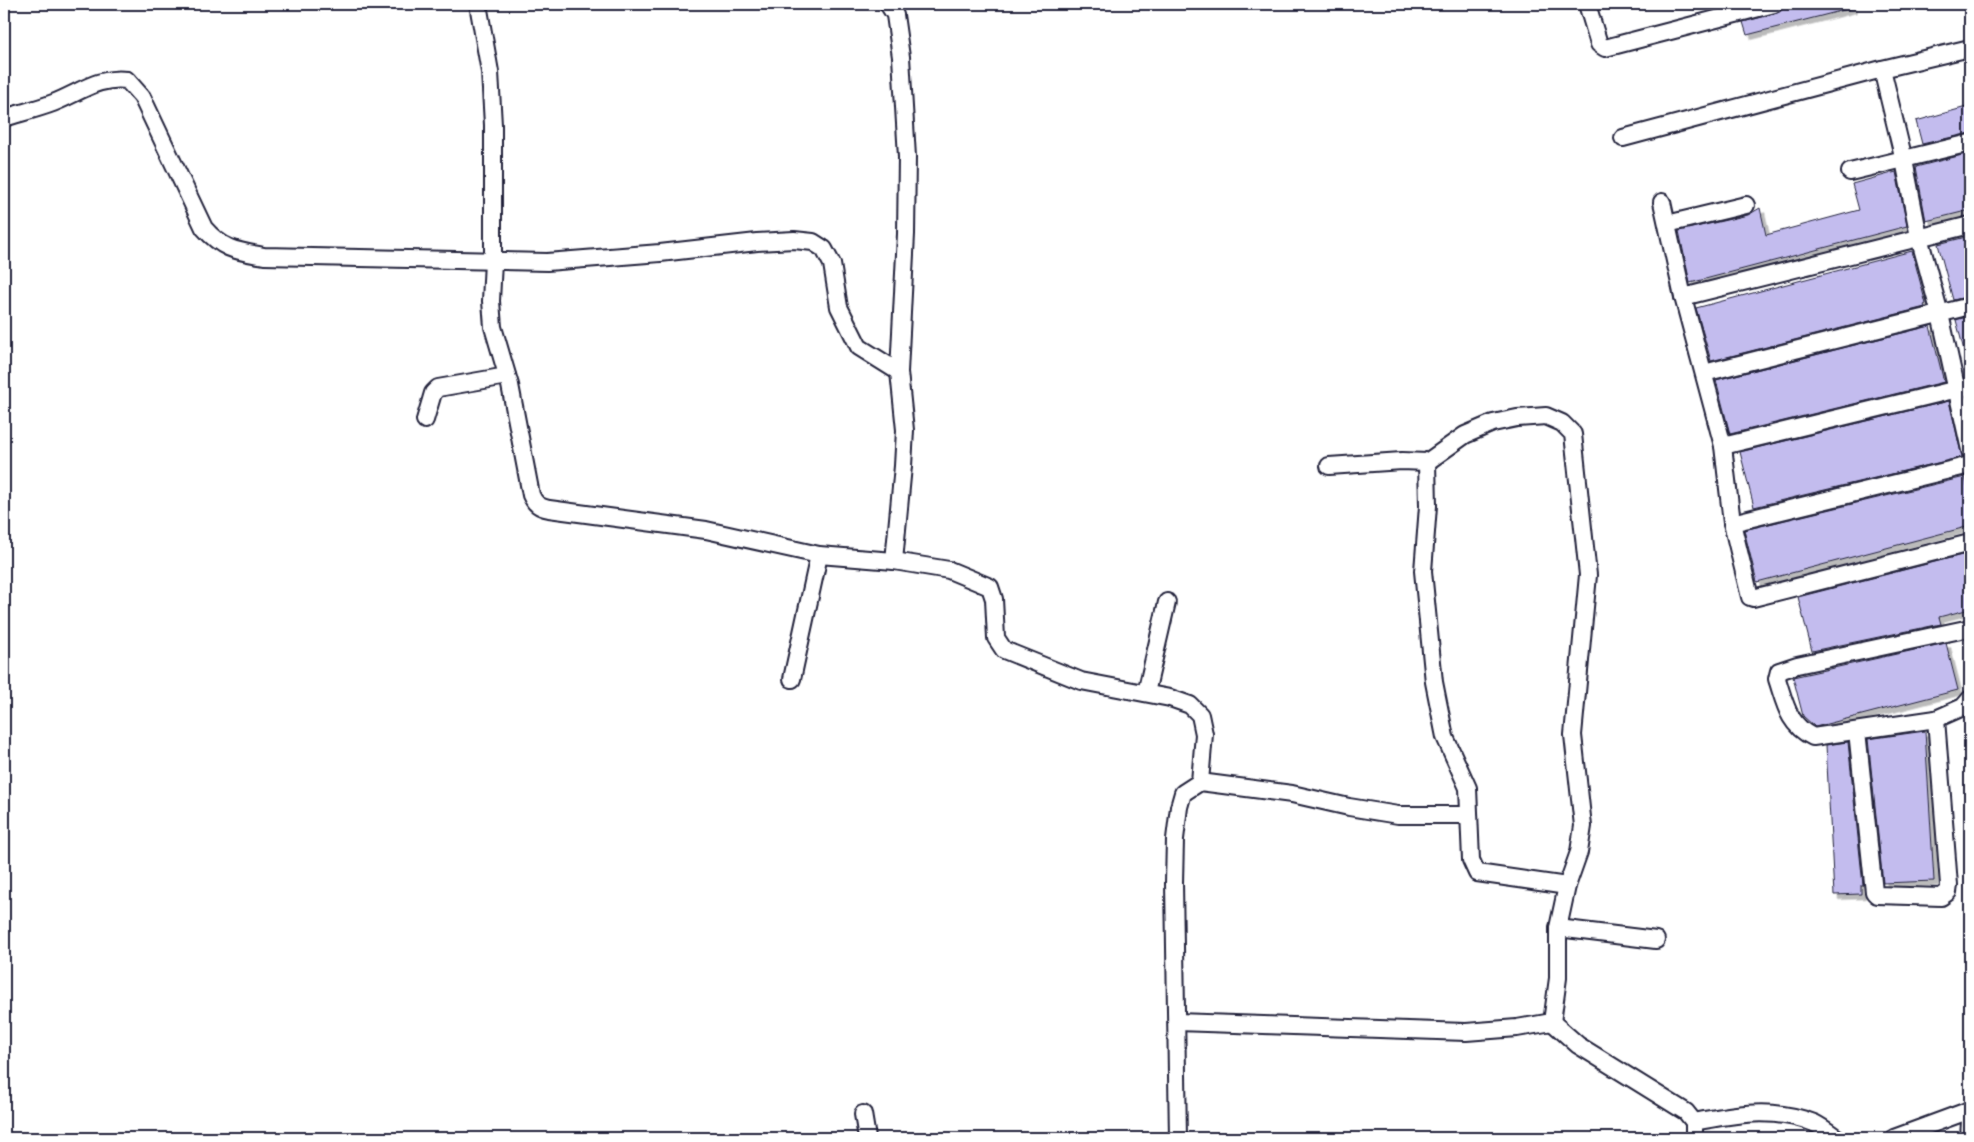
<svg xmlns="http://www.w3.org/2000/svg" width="1974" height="1142" font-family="'Shantell Sans',sans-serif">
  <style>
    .building { fill: #c3bcee; stroke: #22223b; filter: url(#shadow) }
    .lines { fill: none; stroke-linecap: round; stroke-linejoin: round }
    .minor-casing { stroke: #22223b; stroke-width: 20 }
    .minor { stroke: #fff; stroke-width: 16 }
  </style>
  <defs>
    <filter id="shadow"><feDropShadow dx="4.5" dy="4.5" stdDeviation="0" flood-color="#0004"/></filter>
  </defs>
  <rect width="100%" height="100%" fill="#fff"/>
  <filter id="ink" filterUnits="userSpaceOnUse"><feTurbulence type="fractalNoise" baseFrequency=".02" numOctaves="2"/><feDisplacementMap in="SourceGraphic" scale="10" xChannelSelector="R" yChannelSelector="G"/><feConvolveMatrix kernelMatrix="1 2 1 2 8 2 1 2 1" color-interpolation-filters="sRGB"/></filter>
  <g filter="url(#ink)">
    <g class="building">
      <path d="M1784 4H1851L1852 8 1747 35 1743 22 1777 13 1781 11Z"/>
      <path d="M1970 106V133L1922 144 1916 121Z"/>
      <path d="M1970 153V210L1926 221 1916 167Z"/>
      <path d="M1896 172 1907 226 1690 283 1679 231 1748 215 1760 208 1766 235 1859 210 1852 184Z"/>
      <path d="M1970 236V296L1953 300 1938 244Z"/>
      <path d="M1912 251 1926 304 1924 305 1925 307 1711 361 1696 308Z"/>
      <path d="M1970 316V357L1966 358 1956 320Z"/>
      <path d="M1930 326 1944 382 1730 434 1716 380Z"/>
      <path d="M1949 401 1962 457 1754 507 1740 452Z"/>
      <path d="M1965 477 1970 496V526L1757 582 1744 530Z"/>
      <path d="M1970 553V609L1939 617 1941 624 1812 651 1798 597Z"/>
      <path d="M1946 643 1958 690 1823 725 1815 727 1803 716 1793 677Z"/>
      <path d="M1925 731 1934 881 1883 883 1868 739Z"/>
      <path d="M1848 742 1863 885H1861V894L1834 895 1826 745Z"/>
    </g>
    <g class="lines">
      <defs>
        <g id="minor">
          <path d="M478 4 490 72 493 125V261L491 301 493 327 510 385 531 495C535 504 539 507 549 509L706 530 819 555 894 561 949 570 990 587 994 599 996 638 1004 650 1081 681 1170 698 1190 705 1200 715 1204 734 1200 782"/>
          <path d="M888 4 895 15 901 57 907 157 906 234 899 372 905 430 903 466 894 561"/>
          <path d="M1587 4 1599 44 1605 48 1774 4"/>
          <path d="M1882 69 1904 160 1919 237 1940 314 1970 450"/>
          <path d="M4 118C20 113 37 109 53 103 79 93 99 76 127 80L142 97 204 228C223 250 237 251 264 256L547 262 660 253 757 242 794 240 813 242 824 249 832 264 839 307 859 347 899 372"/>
          <path d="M1623 138 1882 69 1970 48"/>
          <path d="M1850 172 1970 143"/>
          <path d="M1662 202 1683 297 1723 446 1732 523 1750 597 1753 598 1970 543"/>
          <path d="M1667 224 1746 205"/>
          <path d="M1683 297 1970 225"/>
          <path d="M1704 373 1970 306"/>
          <path d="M425 420 433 393 438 388 507 376"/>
          <path d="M1723 446 1970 386"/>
          <path d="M1427 462 1428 506 1423 571 1434 682 1445 737 1468 788 1471 860 1477 873 1567 886"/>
          <path d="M1329 466 1402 461 1427 462 1465 435 1493 423 1517 418 1546 416 1562 423 1573 434 1588 575 1573 735 1583 826 1579 852 1567 886 1558 928V978L1552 1022"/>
          <path d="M1732 523 1970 465"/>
          <path d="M1970 628 1797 665 1779 671 1777 679C1785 703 1788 725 1813 737L1936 719 1963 707 1970 699"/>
          <path d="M792 679 819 555"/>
          <path d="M1146 693 1167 602"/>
          <path d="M1857 731 1874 892 1877 895 1941 897 1948 892 1949 885 1936 719"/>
          <path d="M1558 928 1656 940"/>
          <path d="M1177 1022 1466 1032 1517 1028 1552 1022"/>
          <path d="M1552 1022 1578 1045 1686 1112 1694 1122V1138"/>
          <path d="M863 1114 867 1138"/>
          <path d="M1694 1122C1735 1114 1774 1107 1814 1123 1822 1127 1830 1133 1837 1138"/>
          <path d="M1178 1138 1174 883 1175 839 1179 807 1183 793 1200 782 1292 794 1349 807 1398 815H1468"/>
          <path d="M1894 1138 1970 1110"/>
          <path d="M1969 1138 1970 1121"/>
        </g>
      </defs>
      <use href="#minor" class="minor-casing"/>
      <use href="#minor" class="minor"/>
    </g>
  </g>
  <rect width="1974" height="1142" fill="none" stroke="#fff" stroke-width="20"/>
  <rect x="10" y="10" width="1954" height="1122" fill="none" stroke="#22223b" stroke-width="2" filter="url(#ink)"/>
</svg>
